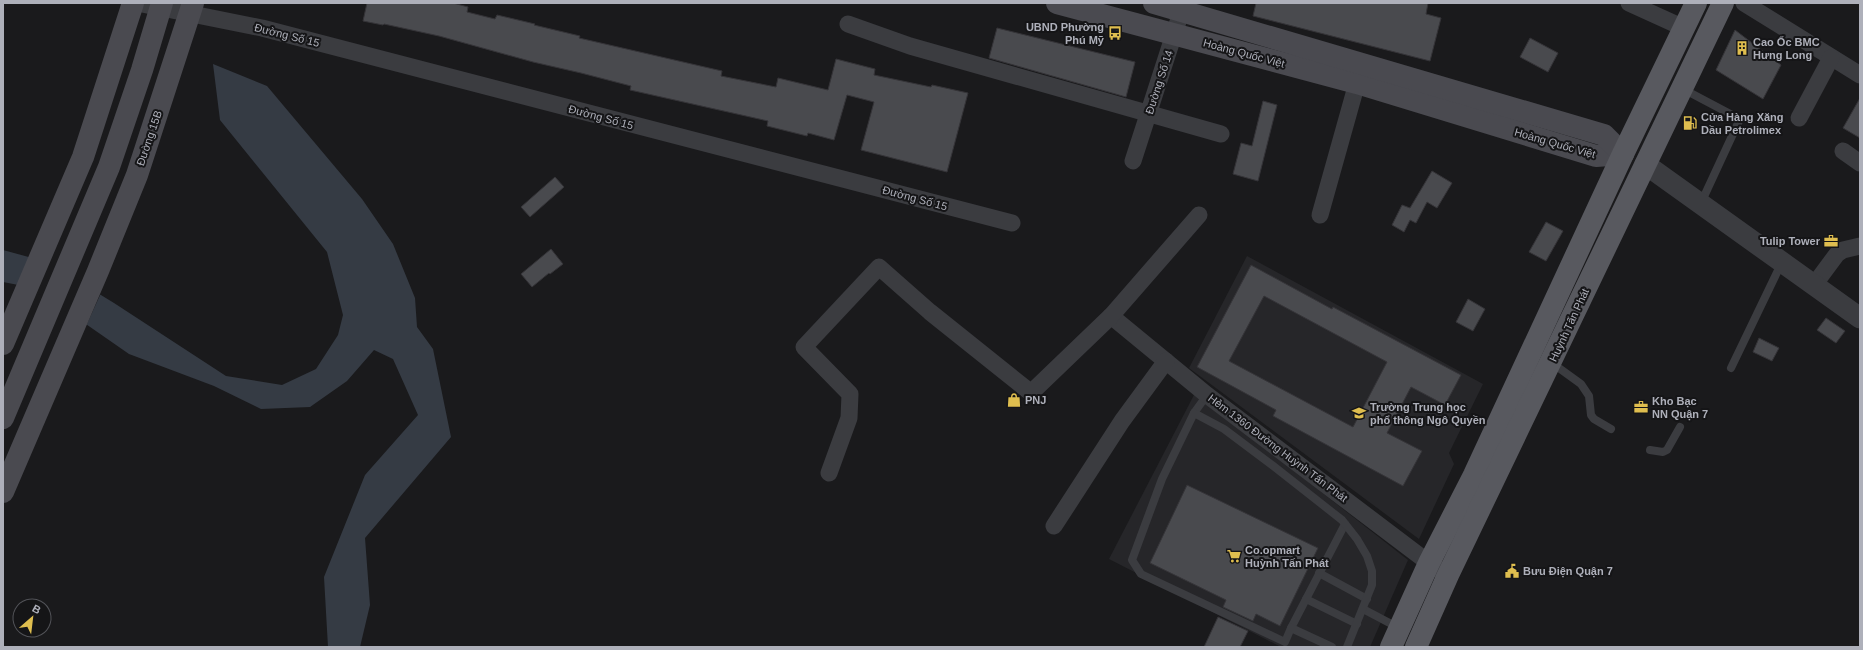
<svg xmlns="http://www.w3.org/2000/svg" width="1863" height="650" font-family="Arial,sans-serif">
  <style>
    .built { fill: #262629 }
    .water { fill: #353b44 }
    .pier { fill: #1a1a1c }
    .building { fill: #494a4e; stroke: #353438; fill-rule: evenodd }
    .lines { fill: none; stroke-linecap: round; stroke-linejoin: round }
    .service { stroke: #3b3c40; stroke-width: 8 }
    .minor { stroke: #3b3c40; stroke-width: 17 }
    .tertiary { stroke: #3b3c40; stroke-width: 21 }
    .secondary { stroke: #4a4a50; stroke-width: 22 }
    .primary { stroke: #58595f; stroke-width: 22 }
    .labels { text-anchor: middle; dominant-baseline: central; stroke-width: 4; stroke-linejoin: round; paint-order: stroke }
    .poi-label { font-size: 11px; font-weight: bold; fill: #aeb0ba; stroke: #151517; text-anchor: start }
    .street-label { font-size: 11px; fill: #aeb0ba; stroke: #151517 }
  </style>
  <rect width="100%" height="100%" fill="#1a1a1c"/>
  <g class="built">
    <path d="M1247 256 1483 384 1449 453 1454 464 1419 539 1189 368Z"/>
    <path d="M1195 393 1408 560 1370 647H1281L1109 559Z"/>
  </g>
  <path class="water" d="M213 64 267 86 362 199 393 244 415 298 417 327 433 349 451 437 365 538 370 605 360 647H328L324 577 365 475 418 415 393 359 374 350 347 381 310 407 261 409 214 386 129 354 34 288 3 282V250L47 262 114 303 226 376 282 385 316 369 338 335 343 315 327 252 220 120Z"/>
  <path class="pier" d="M48 261 101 293 86 326 33 290Z"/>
  <g class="building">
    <path d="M367 3H453L468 7 467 12 495 19 497 15 535 24 534 25 580 36 579 38 722 71 721 76 776 87 778 78 828 90 836 59 875 69 874 75 931 87 932 85 968 93 947 172 861 150 874 102 847 95 834 140 808 133 807 136 767 126 768 121 630 90 631 86 581 73 533 62 439 36 384 24 383 25 363 21Z"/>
    <path d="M1256 3H1428L1426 14 1441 18 1430 61 1253 16Z"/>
    <path d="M997 28 1135 62 1126 97 989 58Z"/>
    <path d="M1735 30 1781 65 1763 99 1716 70Z"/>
    <path d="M1530 38 1558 53 1548 72 1520 57Z"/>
    <path d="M1860 98V138L1843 128Z"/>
    <path d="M1263 101 1277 105 1258 181 1233 174 1241 143 1252 146Z"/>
    <path d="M1432 171 1452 183 1437 208 1427 202 1416 223 1410 220 1404 232 1392 225 1402 205 1410 208Z"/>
    <path d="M555 177 564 187 530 217 521 207Z"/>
    <path d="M1546 222 1563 231 1546 261 1529 252Z"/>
    <path d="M551 249 563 264 550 274 549 273 532 287 521 274Z"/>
    <path d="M1251 265 1332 309 1333 307 1461 375 1445 405 1411 387 1387 433 1422 451 1403 486 1273 416 1276 410 1197 367ZM1264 296 1387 362 1353 427 1229 361Z"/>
    <path d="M1468 299 1485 309 1473 331 1456 322Z"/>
    <path d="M1826 318 1845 331 1836 343 1817 330Z"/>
    <path d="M1759 338 1779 348 1772 361 1753 352Z"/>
    <path d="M1187 485 1318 548 1280 626 1256 614 1253 621 1223 607 1226 600 1150 563Z"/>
    <path d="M1218 617 1248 631 1240 647H1204Z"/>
  </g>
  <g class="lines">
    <g class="service">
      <path d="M1683 89 1736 117 1739 121 1701 203"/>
      <path d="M1552 363 1581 384 1589 396 1591 415 1594 419 1611 429"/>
      <path d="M1731 368 1782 262"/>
      <path d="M1194 413 1207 395"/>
      <path d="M1650 450 1663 452 1667 450 1680 427"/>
      <path d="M1319 573 1367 599"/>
      <path d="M1306 599 1357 624"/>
      <path d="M1363 609 1399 628"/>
      <path d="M1291 628 1345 524"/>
      <path d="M1332 647 1291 628 1285 642 1141 574 1132 560 1162 479 1194 413 1224 429 1272 465 1342 520 1357 539 1367 556 1372 571V585L1347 647"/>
    </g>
    <g class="minor">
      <path d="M137 3 262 28 1012 223"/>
      <path d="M1629 3 1684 28"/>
      <path d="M1744 3 1860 75"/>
      <path d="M848 24 910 46 1221 134"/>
      <path d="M1799 118 1831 58"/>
      <path d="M1843 151 1860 163"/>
      <path d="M1133 161 1184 3"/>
      <path d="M1320 215 1357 83"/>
      <path d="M1814 285 1837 254 1843 250 1860 246"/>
      <path d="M1111 316 1207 395 1429 563 1448 575"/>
      <path d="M829 473 849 418 850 394 804 347 879 267 930 312 1030 392 1035 389 1111 316 1199 215"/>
      <path d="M1054 526 1122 421 1166 361"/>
    </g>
    <path class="tertiary" d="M1645 164 1860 318"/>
    <g class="secondary">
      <path d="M1057 3 1357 83 1596 156 1623 154"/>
      <path d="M1154 3 1604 135 1623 154"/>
      <path d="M3 344 83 157 133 3"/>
      <path d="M3 418 109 167 142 70 162 3"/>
      <path d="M3 492 98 271 137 175 193 3"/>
    </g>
    <g class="primary">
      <path d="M1391 647 1429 563 1474 475 1623 154 1696 3"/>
      <path d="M1416 647 1448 575 1723 3"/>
    </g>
  </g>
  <defs>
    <symbol id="bus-bare" viewBox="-9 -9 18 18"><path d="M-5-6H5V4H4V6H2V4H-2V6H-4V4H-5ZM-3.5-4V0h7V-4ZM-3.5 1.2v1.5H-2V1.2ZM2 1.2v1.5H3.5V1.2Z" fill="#dfbe4f" stroke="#151517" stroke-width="2.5" paint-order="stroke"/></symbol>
    <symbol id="building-bare" viewBox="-9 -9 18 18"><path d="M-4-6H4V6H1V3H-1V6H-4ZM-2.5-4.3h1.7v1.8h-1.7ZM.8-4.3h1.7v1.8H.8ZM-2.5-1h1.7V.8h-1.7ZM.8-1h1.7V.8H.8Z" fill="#dfbe4f" stroke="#151517" stroke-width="2.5" paint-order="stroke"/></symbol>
    <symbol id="fuel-bare" viewBox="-9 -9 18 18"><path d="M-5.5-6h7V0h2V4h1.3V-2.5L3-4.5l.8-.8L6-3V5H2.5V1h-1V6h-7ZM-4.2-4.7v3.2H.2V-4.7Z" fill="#dfbe4f" stroke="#151517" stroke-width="2.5" paint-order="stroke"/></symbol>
    <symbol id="office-bare" viewBox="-9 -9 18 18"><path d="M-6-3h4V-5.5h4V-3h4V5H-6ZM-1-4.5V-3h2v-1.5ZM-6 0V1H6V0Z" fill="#dfbe4f" stroke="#151517" stroke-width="2.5" paint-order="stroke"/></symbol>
    <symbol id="shop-bare" viewBox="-9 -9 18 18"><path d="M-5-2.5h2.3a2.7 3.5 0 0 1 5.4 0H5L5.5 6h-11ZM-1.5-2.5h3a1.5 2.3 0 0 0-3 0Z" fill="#dfbe4f" stroke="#151517" stroke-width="2.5" paint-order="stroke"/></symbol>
    <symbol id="school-bare" viewBox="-9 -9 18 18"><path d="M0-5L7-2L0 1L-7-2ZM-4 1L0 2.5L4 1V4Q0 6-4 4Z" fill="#dfbe4f" stroke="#151517" stroke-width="2.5" paint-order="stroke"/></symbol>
    <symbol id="supermarket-bare" viewBox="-9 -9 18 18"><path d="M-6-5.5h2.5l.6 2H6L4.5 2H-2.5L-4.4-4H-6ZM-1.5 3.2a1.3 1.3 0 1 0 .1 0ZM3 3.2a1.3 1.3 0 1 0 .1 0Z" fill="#dfbe4f" stroke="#151517" stroke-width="2.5" paint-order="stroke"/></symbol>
    <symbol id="civic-bare" viewBox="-9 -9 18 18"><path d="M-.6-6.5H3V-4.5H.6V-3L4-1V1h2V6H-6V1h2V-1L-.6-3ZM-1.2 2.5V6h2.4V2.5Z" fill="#dfbe4f" stroke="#151517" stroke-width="2.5" paint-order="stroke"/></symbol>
  </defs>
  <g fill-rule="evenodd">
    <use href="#bus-bare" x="1105" y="23" width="20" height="20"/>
    <use href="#building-bare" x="1732" y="38" width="20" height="20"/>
    <use href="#fuel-bare" x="1680" y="113" width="20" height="20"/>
    <use href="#office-bare" x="1821" y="231" width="20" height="20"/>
    <use href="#shop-bare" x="1004" y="390" width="20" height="20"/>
    <use href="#office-bare" x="1631" y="397" width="20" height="20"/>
    <use href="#school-bare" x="1349" y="403" width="20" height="20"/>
    <use href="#supermarket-bare" x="1224" y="546" width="20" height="20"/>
    <use href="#civic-bare" x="1502" y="561" width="20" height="20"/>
  </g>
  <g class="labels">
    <g class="poi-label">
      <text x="1104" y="27" text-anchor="end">UBND Phường<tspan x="1104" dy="13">Phú Mỹ</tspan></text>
      <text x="1753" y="42">Cao Ốc BMC<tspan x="1753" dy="13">Hưng Long</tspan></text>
      <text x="1701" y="117">Cửa Hàng Xăng<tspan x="1701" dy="13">Dầu Petrolimex</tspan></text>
      <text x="1820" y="241" text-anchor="end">Tulip Tower</text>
      <text x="1025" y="400">PNJ</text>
      <text x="1652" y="401">Kho Bạc<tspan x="1652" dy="13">NN Quận 7</tspan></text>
      <text x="1370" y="407">Trường Trung học<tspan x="1370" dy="13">phổ thông Ngô Quyền</tspan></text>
      <text x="1245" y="550">Co.opmart<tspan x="1245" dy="13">Huỳnh Tấn Phát</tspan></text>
      <text x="1523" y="571">Bưu Điện Quận 7</text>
    </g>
    <g class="street-label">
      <text transform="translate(287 35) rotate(14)">Đường Số 15</text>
      <text transform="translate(1244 53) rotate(15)">Hoàng Quốc Việt</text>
      <text transform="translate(1159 82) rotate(-72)">Đường Số 14</text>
      <text transform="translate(601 117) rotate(15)">Đường Số 15</text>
      <text transform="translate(149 138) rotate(-71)">Đường 15B</text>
      <text transform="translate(1555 143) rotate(16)">Hoàng Quốc Việt</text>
      <text transform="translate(915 198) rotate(15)">Đường Số 15</text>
      <text transform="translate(1569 325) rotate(-65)">Huỳnh Tấn Phát</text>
      <text transform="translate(1278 448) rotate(37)">Hẻm 1360 Đường Huỳnh Tấn Phát</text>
    </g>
  </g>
  <rect width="1863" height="650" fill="none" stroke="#aeb0ba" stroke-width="8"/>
  <g transform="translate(32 618) rotate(28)"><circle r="19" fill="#151517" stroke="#525358"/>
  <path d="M0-3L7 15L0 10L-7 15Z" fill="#dfbe4f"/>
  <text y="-6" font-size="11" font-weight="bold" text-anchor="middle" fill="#aeb0ba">B</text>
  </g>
</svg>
